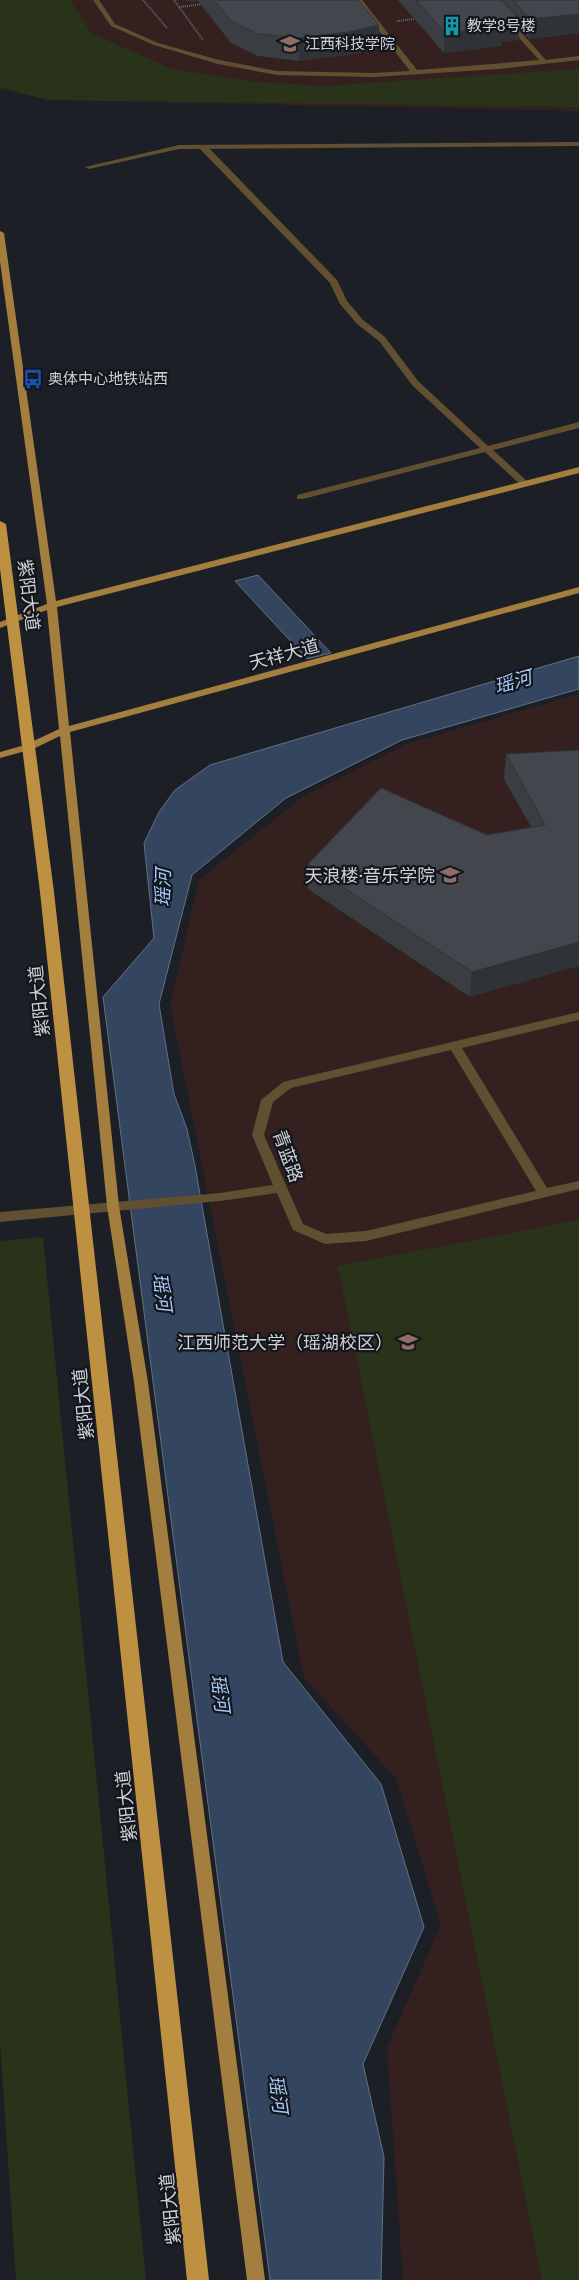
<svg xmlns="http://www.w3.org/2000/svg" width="579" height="2280" font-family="'Roboto Serif','Noto Sans SC',serif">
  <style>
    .education { fill: #34211f }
    .green { fill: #29331a }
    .water { fill: #34465f; stroke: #627082 }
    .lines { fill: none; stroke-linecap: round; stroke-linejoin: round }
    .path { stroke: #65686d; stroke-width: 2; stroke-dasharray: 1 1; stroke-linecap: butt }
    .lane { fill: #614f32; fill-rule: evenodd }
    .street { fill: #614f32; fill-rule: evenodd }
    .primary { fill: #a37e3f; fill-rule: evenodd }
    .highway { fill: #bd9042; fill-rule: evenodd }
    .wall { fill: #3a3d42 }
    .shaded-wall { fill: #2f3236 }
    .building { fill: #43474d; stroke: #2f3236 }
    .labels { text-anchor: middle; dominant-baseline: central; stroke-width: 4.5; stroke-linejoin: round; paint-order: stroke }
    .far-poi-label { font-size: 15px; fill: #cfd1d5; stroke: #13161c; text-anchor: start }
    .street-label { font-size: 18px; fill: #cfd1d5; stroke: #13161c }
    .poi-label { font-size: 18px; fill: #cfd1d5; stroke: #13161c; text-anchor: end }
    .water-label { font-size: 19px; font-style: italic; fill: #a6c8fa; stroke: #13161c }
  </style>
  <rect width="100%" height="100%" fill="#1c1f25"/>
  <g class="education">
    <path d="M0 0H579V111L48 100 0 89Z"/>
    <path d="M579 694V2280H403L387 2047 441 1925 396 1778 304 1678 170 1005 199 880 305 795 406 744Z"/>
  </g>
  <g class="green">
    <path d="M0 0H70L91 33 172 69 256 82 325 86 579 69V107L48 100 0 87Z"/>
    <path d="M579 1220V2280H542L338 1266Z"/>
    <path d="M43 1237 146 2280H16L0 2041V1241Z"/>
  </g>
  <g class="water">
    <path d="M258 575 331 653 307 659 235 581Z"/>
    <path d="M579 656V689L402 740 286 798 192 875 159 1004 174 1094 187 1129 195 1166 283 1662 381 1784 424 1927 363 2064 384 2157 381 2280H270L103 997 154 938 144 843 159 812 175 790 210 765Z"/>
  </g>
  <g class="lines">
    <g class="path">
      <path d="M143 0 167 28"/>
      <path d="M174 0 203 40"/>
      <path d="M179 7 204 4"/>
      <path d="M397 21 414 19"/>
    </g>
    <path class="lane" d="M579 142V146L179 149 89 169 85 167 179 145Z"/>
    <g class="street">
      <path d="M93 0H99L115 24 158 43 219 60 277 71 374 73 410 71 355 0H362L417 70 539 60 485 0H492L546 60 579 56V60L498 69 374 77 277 75 218 64 154 45 111 26Z"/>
      <path d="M200 145H206L337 280 347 301 363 320 385 337 418 381 488 446 579 422V428L493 450 528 482V486H522L485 452 303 499H297V495L480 448 412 385 379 341 357 324 340 304 330 283 200 149Z"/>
      <path d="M579 1012V1020L462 1048 547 1188 579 1181V1189L366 1241 325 1244 293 1230 277 1193 220 1201 0 1222V1212L220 1193 273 1185 252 1135 261 1100 283 1082ZM451 1050 536 1191 366 1231 326 1234 303 1224 264 1135 273 1102 291 1088Z"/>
    </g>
    <path class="primary" d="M0 231 4 233 56 601 579 467V473L57 607 69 726 579 587V593L70 732 119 1206 148 1382 265 2280H247L134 1382 107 1206 60 736 33 749 0 758V752L25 745 59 729 47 610 0 628V622L47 604 0 262Z"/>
    <path class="highway" d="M0 521 6 524 54 892 209 2280H187L40 892 0 569Z"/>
  </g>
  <g class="wall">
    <path d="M186 0H358L379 25V48L348 55 299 61 258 56 231 43 198 1 187 2Z"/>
    <path d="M398 0H579V33L529 39 519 27 518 40 502 42V46L444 53Z"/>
    <path d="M579 750 470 997 308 889V864L531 827 504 779 506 754Z"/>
  </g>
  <g class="shaded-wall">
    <path d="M187 0H198V1L187 2Z"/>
    <path d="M579 14V33L529 39 530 19Z"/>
    <path d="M520 20 518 40 502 42V46L444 53 445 33 499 22Z"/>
    <path d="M379 25V48L348 55 299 61V38Z"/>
    <path d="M579 942V966L470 997 472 972Z"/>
  </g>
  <g class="building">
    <path d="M214 0H358L379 25 349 32 299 38 258 34 231 21Z"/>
    <path d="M416 0H501L520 20 499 22 503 26 445 33Z"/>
    <path d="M513 0H579V14L530 19Z"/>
    <path d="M579 750V942L472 972 308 864 381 788 487 835 545 825 506 754Z"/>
  </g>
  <defs>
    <symbol id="building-bare" viewBox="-9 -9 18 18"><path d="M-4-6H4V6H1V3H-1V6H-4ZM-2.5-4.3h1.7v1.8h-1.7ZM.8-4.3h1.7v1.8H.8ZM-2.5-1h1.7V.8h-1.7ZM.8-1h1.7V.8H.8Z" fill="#0f9aa8" stroke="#13161c" stroke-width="2.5" paint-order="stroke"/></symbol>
    <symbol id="university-bare" viewBox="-9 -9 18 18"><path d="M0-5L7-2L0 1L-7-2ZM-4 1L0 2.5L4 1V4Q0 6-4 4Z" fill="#8d6e63" stroke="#13161c" stroke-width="2.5" paint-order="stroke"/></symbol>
    <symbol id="bus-bare" viewBox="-9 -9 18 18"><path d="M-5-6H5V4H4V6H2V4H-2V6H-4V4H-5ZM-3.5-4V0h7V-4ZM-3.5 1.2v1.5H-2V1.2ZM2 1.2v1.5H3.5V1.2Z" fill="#1a4fb4" stroke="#13161c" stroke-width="2.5" paint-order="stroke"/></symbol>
  </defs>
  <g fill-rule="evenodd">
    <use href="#building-bare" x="438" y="12" width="28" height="28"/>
    <use href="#university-bare" x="276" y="30" width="28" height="28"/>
    <use href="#bus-bare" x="19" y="365" width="28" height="28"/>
    <use href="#university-bare" x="436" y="861" width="28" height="28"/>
    <use href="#university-bare" x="394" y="1328" width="28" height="28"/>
  </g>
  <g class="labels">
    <g class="far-poi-label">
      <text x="467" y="26">教学8号楼</text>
      <text x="305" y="44">江西科技学院</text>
      <text x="48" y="379">奥体中心地铁站西</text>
    </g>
    <g class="street-label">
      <text transform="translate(29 595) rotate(83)">紫阳大道</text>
      <text transform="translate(284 654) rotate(-15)">天祥大道</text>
      <text transform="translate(39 1001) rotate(-96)">紫阳大道</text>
      <text transform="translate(288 1156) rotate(70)">青蓝路</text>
      <text transform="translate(83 1404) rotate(-96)">紫阳大道</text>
      <text transform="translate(126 1806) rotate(-96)">紫阳大道</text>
      <text transform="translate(170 2209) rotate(-96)">紫阳大道</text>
    </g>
    <g class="poi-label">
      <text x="435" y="875">天浪楼·音乐学院</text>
      <text x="393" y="1342">江西师范大学（瑶湖校区）</text>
    </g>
    <g class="water-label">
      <text transform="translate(513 682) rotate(-16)">瑶河</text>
      <text transform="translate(163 888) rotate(-89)">瑶河</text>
      <text transform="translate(162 1292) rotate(82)">瑶河</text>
      <text transform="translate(220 1693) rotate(82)">瑶河</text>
      <text transform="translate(278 2094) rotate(82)">瑶河</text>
    </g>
  </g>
</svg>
